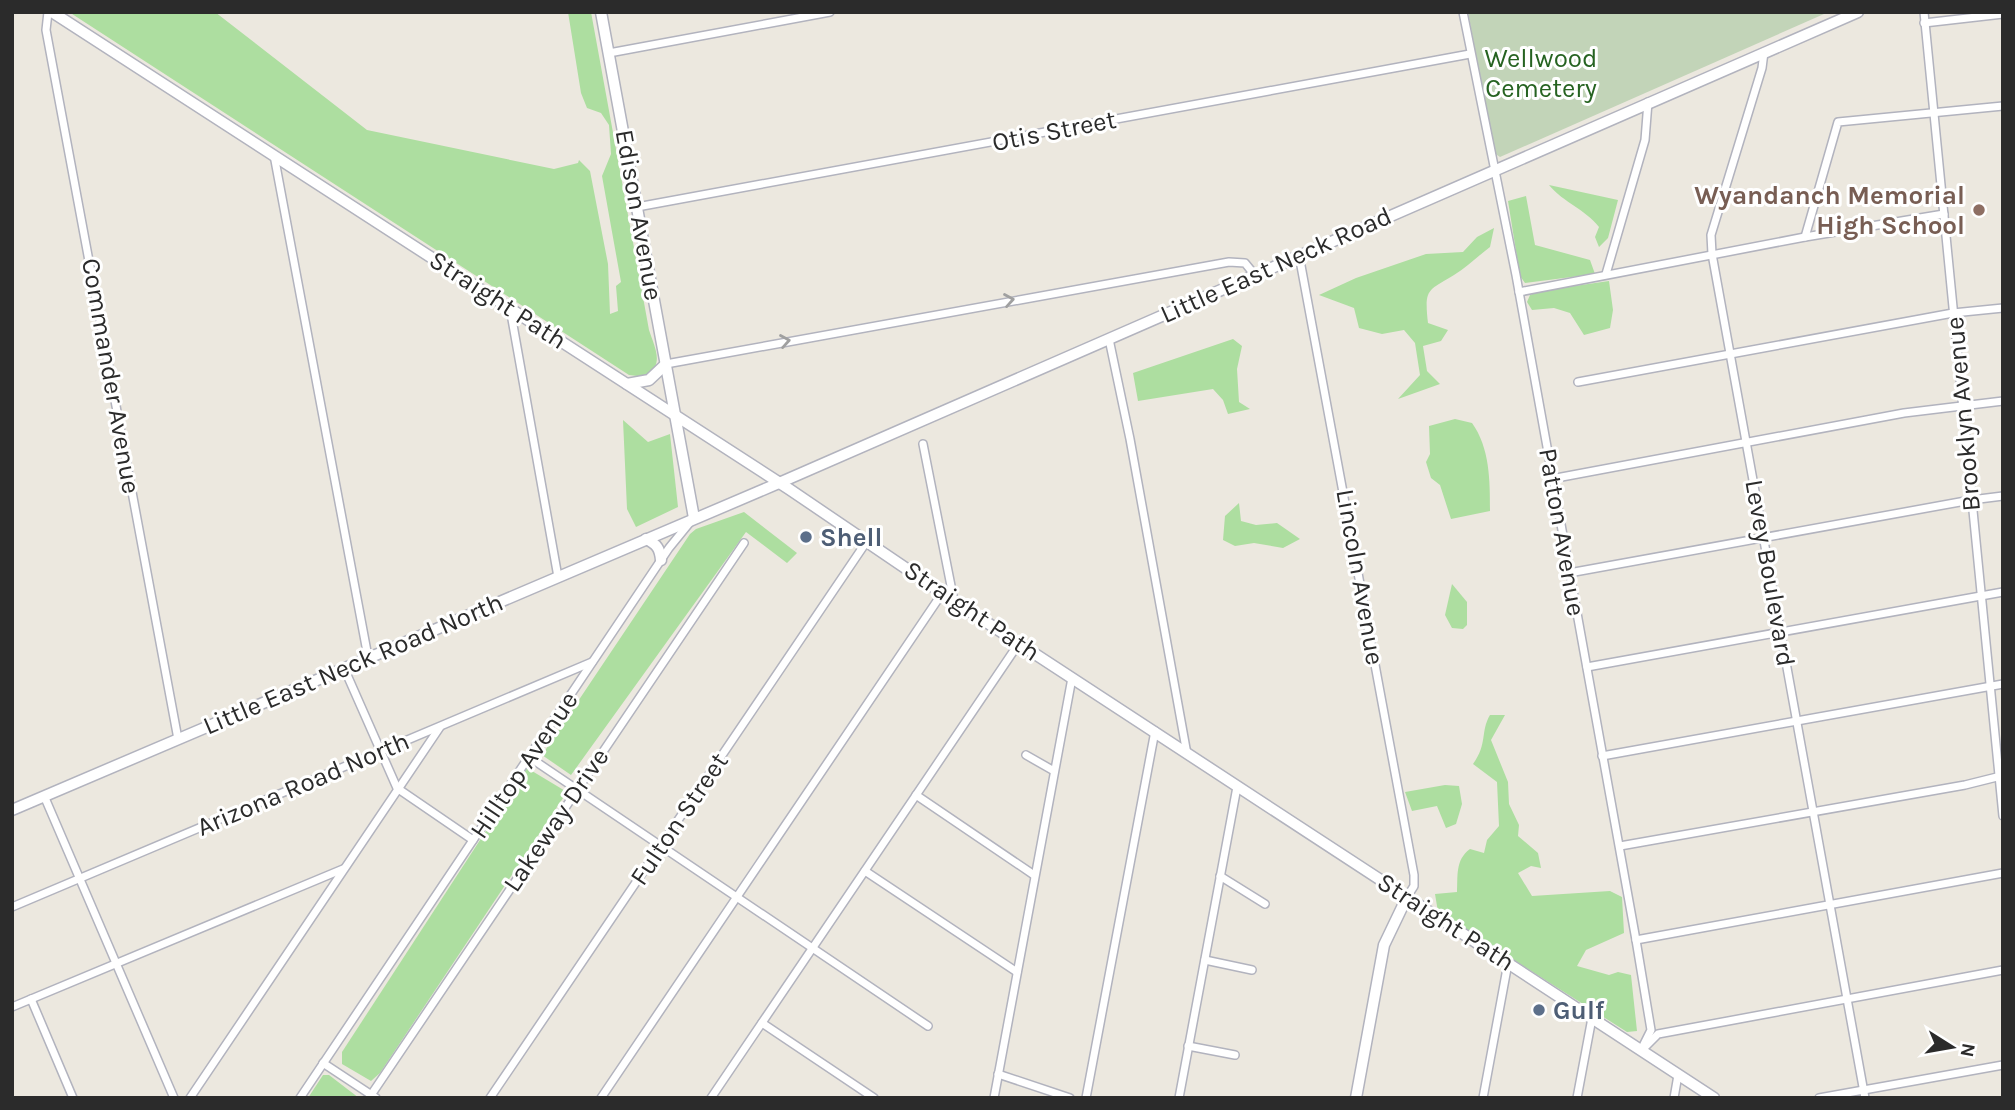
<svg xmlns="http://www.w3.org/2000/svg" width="2015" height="1110" font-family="Karla,sans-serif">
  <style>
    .green { fill: #addea0 }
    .cemetery { fill: #c2d4b8 }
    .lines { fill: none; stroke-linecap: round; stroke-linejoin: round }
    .street-casing { stroke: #b2b3be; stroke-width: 10 }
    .secondary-casing { stroke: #b2b3be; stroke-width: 13 }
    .street { stroke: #fff; stroke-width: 7 }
    .secondary { stroke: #fff; stroke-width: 10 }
    .oneway { stroke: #a0a0a0 }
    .education-dot { fill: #8d6e63; stroke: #fff; stroke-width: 2.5 }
    .service-dot { fill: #5c6f8a; stroke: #fff; stroke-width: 2.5 }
    .labels { text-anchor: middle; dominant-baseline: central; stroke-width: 6; stroke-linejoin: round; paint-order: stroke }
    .park-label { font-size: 26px; fill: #266321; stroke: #fff }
    .street-label { font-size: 26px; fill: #2b2b2b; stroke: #fff }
    .education-label { font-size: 26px; font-weight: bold; fill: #785e54; stroke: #fff; text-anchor: end }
    .service-label { font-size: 26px; font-weight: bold; fill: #4e5e75; stroke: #fff; text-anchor: start }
  </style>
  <rect width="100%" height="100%" fill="#ece8df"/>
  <g class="green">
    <path d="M69 12H215L367 130 554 169 578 163 579 160 590 171 608 264 610 314 618 311 616 286 621 282 602 176 611 154 609 125 601 113 587 108 581 93 568 12H591L649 330C655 348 665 365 645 377L629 375Z"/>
    <path d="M1549 185 1618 200 1608 238 1599 247 1595 237 1599 227C1585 209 1564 203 1549 185Z"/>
    <path d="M1526 196 1535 245 1590 260 1595 274 1525 283 1520 276 1508 201Z"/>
    <path d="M1494 228 1490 247C1478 256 1467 267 1454 275 1428 291 1424 288 1428 323L1448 330 1441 341 1423 346 1427 371 1440 384 1398 399 1420 375 1415 343 1404 330 1382 334 1359 328 1354 308 1319 295 1356 278 1426 254 1463 252 1477 237Z"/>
    <path d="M1609 281 1613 310 1610 328 1584 335 1570 313 1554 308 1532 310 1527 302 1530 295 1540 291Z"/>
    <path d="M1233 339 1242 346 1237 369 1239 402 1250 409 1228 414 1223 400 1213 389 1138 401 1133 373Z"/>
    <path d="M1455 419 1472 423C1490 448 1490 481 1490 511L1451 519 1440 485 1431 478 1426 462 1430 454 1429 426Z"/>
    <path d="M623 420 648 442 670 434 678 507 636 527 627 509Z"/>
    <path d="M1239 503 1241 521 1256 525 1277 523 1300 539 1283 548 1254 543 1235 546 1223 540 1225 516Z"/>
    <path d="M744 512 797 553 787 563 746 532 571 775 542 755 690 534 696 529Z"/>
    <path d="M1452 584 1467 602V625L1463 629 1452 628 1445 615Z"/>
    <path d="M1490 715H1505L1491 740 1508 782 1509 804 1519 825 1518 836 1538 853 1541 868 1531 866 1518 873 1532 896 1610 891 1622 897 1624 933 1586 950 1577 966 1609 975 1618 972 1631 975 1637 1031 1627 1032 1438 912 1435 894 1457 892C1458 876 1455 860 1470 849L1484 853 1487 840 1499 826 1497 782 1473 764C1488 743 1480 732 1490 715Z"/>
    <path d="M527 768 567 792 380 1073 371 1081 342 1064V1052Z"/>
    <path d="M1445 785 1459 786 1462 804 1456 824 1446 828 1437 806 1412 811 1405 792Z"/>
    <path d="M323 1075H329L359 1098H308Z"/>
  </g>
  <path class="cemetery" d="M1468 12H1823L1824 14 1500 157 1494 153Z"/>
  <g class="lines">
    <defs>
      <g id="street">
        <path d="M48 12 46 30 178 739"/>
        <path d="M1463 12 1516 275 1636 940 1651 1030 1641 1050"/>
        <path d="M1924 12 2003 816"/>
        <path d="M1924 23 2003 14"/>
        <path d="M1764 52 1762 68 1711 235 1712 254 1865 1098"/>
        <path d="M609 53 830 12"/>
        <path d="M274 155 368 657"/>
        <path d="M637 207 1470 54"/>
        <path d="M1805 237 1838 122 2003 106"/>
        <path d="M1299 255 1414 875V886L1407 897"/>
        <path d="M1606 274 1645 140 1648 102"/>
        <path d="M1519 292 1805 237 1944 214"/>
        <path d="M510 308 558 577"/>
        <path d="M1109 339 1130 439 1187 754"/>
        <path d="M666 364 1229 262 1245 263 1254 274"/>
        <path d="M1578 382 1953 313 2003 308"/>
        <path d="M923 444 954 601"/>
        <path d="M1551 479 1904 413 2003 401"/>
        <path d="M1569 573 1971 500 2003 496"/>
        <path d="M1587 667 2003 592"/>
        <path d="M344 668 397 788 473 840"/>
        <path d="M1026 755 1054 771"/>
        <path d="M1602 756 2003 684"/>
        <path d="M529 757 928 1026"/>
        <path d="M916 795 1034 875"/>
        <path d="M45 798 174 1098"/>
        <path d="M1620 846 1965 785 2001 776"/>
        <path d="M865 871 1017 972"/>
        <path d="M1220 876 1265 904"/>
        <path d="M12 907 592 662"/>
        <path d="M1636 940 2003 873"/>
        <path d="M1205 960 1252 970"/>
        <path d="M31 999 73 1098"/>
        <path d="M12 1007 343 869"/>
        <path d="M762 1023 874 1098"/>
        <path d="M1188 1046 1235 1055"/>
        <path d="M1644 1048 1658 1034 2003 970"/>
        <path d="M323 1063 376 1098"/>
        <path d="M998 1074 1070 1098"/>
        <path d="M190 1098 440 727"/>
        <path d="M300 1098 669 548 691 521"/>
        <path d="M369 1098 744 543"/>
        <path d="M490 1098 867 541"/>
        <path d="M601 1098 943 592"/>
        <path d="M711 1098 1019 643"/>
        <path d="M994 1098 1072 678"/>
        <path d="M1086 1098 1155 731"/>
        <path d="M1179 1098 1237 787"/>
        <path d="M1483 1098 1508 963"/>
        <path d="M1577 1098 1592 1018"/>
        <path d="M1674 1098 1678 1075"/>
        <path d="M1819 1098 2003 1065"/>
      </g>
      <g id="secondary">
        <path d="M52 12 789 489 954 601 1714 1098"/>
        <path d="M601 12 694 518"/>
        <path d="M627 384 649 380 666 364"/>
        <path d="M646 539C657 544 660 549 661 560"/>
        <path d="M12 810 779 483 1858 12"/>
        <path d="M1356 1098 1384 945 1407 897"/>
      </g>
    </defs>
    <use href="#street" class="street-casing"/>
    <use href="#secondary" class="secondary-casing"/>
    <use href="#street" class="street"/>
    <use href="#secondary" class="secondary"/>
  </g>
  <defs><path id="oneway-chevron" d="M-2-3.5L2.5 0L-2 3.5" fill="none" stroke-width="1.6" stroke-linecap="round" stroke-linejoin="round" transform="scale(1.75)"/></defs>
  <g class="oneway">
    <use href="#oneway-chevron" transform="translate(1009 300) rotate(-10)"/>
    <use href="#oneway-chevron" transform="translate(785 341) rotate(-10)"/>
  </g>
  <circle class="education-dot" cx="1979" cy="210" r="7"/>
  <g class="service-dot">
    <circle cx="806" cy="537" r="7"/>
    <circle cx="1539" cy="1010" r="7"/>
  </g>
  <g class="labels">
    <g class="park-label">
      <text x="1541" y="58">Wellwood<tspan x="1541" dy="30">Cemetery</tspan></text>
    </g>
    <g class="street-label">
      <text transform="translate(1054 131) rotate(-11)">Otis Street</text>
      <text transform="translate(639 215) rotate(80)">Edison Avenue</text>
      <text transform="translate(1276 265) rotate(-24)">Little East Neck Road</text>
      <text transform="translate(498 300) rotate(33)">Straight Path</text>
      <text transform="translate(111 376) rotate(80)">Commander Avenue</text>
      <text transform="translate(1963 414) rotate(-95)">Brooklyn Avenue</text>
      <text transform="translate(1562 532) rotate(80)">Patton Avenue</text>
      <text transform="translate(1770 573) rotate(80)">Levey Boulevard</text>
      <text transform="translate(1360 577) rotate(80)">Lincoln Avenue</text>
      <text transform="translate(972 611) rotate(34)">Straight Path</text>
      <text transform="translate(353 664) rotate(-23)">Little East Neck Road North</text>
      <text transform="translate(524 765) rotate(-56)">Hilltop Avenue</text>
      <text transform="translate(303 784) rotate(-23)">Arizona Road North</text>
      <text transform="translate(679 819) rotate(-56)">Fulton Street</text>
      <text transform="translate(556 820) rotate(-56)">Lakeway Drive</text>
      <text transform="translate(1446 922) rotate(33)">Straight Path</text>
    </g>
    <g class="education-label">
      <text x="1965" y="195">Wyandanch Memorial<tspan x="1965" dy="30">High School</tspan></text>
    </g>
    <g class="service-label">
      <text x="820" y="537">Shell</text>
      <text x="1553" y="1010">Gulf</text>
    </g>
  </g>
  <rect width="2015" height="1110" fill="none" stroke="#2b2b2b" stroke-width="28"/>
  <g transform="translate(1952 1047) rotate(101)" stroke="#ffffff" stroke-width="5" paint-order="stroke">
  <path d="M0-5L12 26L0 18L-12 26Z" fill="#2b2b2b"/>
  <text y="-10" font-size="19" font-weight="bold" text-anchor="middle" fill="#2b2b2b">N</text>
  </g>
</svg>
